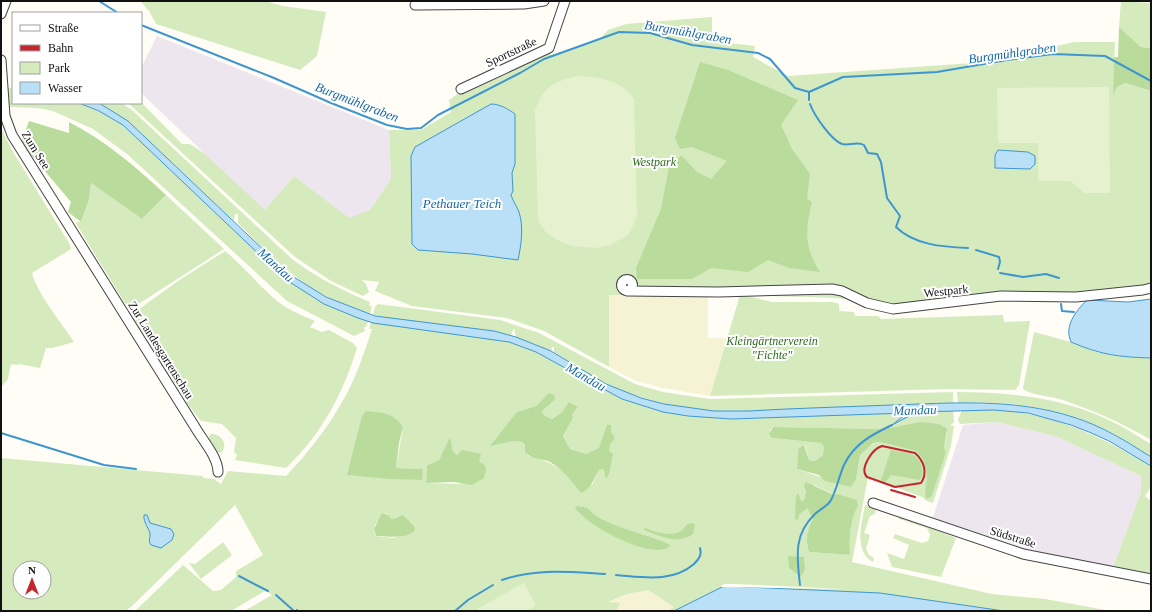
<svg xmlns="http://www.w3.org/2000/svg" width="1152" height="612" font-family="'Times New Roman',serif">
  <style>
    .industrial { fill: #eee6ef }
    .farmland { fill: #f6f3d4 }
    .green { fill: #d5ebbd; fill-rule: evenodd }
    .forest { fill: #b9dc9c }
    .pitch { fill: #e6f2cf }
    .water { fill: #b9e0f7; stroke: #3f96cf }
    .pier { fill: #fffdf5 }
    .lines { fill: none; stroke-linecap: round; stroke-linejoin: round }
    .stream { stroke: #3f96cf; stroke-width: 2 }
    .minor-casing { stroke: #444; stroke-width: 11 }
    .minor { stroke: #fff; stroke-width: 9 }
    .rail { stroke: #c4262e; stroke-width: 2 }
    .labels { text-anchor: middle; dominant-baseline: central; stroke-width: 4; stroke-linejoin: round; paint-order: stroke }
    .street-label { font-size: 12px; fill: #111; stroke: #fff }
    .park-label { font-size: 12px; font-style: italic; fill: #2f6b1f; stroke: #fff }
    .water-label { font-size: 13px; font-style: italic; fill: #1768a6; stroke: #fff }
  </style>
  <rect width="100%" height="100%" fill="#fffdf5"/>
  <g class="industrial">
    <path d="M157 36 389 130 391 179 370 210 349 219 294 176 265 211 141 93V68Z"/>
    <path d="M996 422 1055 436 1141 476V492L1112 570 1036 555 932 520 963 425Z"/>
  </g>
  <g class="farmland">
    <path d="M609 295 708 296V338H727L710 396 663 388 636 381 609 367Z"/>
    <path d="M648 590 674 607 667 611H616L619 603H607L627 594Z"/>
  </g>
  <g class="green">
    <path d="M140 1H265L283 6 326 12 317 56 300 70 156 24 149 11Z"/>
    <path d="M1121 1 1151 3V48L1141 47 1119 27Z"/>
    <path d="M712 17V41L755 46 753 57 788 76 986 62 1074 42H1115L1113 93 1117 87 1125 83 1151 91V283L1125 290H1102L893 306C844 295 794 298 744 295L772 302H833L839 304V311L854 312 855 316H878L881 319 1003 315 1004 322 1030 321 1019 385 1015 390 948 389 710 396 740 295H609V367L544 331 507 318 412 306 375 291 379 282 362 280 366 284 369 292 363 296 331 281 295 257 128 103 141 102 182 144H190L205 154 265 210 294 176 349 218 370 210 391 179 389 130H421L451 112 449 100 463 90 549 49 551 55 599 40 608 30 626 24Z"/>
    <path d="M8 88H13V103H79L99 111 123 125 285 279 324 304 368 321 366 327H364L365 331 354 336 287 301 127 154 93 129 53 111 38 108 10 107 8 105Z"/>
    <path d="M99 103H122L132 110 292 259C316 277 341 290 370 302L369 306H372L370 314C310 295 280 267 238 223V214H235L234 221 128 121Z"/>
    <path d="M1 128 13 152 69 243 71 249 32 273C38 295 61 322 74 342L52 348H46L40 368 19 364 17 365 11 364 8 379 2 386 1 392Z"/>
    <path d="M91 183 142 219 166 195 224 249 129 310 75 222H81L89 200Z"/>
    <path d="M225 251C247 269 264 293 287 308 296 313 306 317 315 321L310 327 322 332 329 330 353 343 357 348C343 394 321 435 286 468L235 460 237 455 234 452 236 438 222 424 201 421 185 401 187 395 182 397 131 315 178 281Z"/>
    <path d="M378 304 500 320 539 333 635 384 663 392 710 399 953 392V403L749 411H715L688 408 664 404 624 392 606 384 554 352V347H552L551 351 516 337 514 328 511 335 494 331 405 321 373 315 375 307Z"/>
    <path d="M371 322 509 342 536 352 622 399 663 412 688 416 731 419 907 412 892 425 917 412 953 410 954 422 950 426H954L951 446 933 503 927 501 922 497 868 477 852 562 992 594 1045 599 1111 611H1004L880 593 725 586 674 611H667L674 607 648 590 627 594 608 602 620 603 616 611H244L272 595 265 591 231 611H135L183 565 213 591 221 590 236 577V571L263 555 235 505 131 607 125 611H1V458L203 476V478L214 479 221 484 228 471 286 476C309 452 330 425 346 395 357 375 364 353 371 332L372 329H369ZM550 393 552 403 545 406 542 412 545 416 551 419 563 411 573 418 563 436 570 449 586 454 613 442 610 445 604 475 603 469 599 470 592 485 575 486C565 468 548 461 528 456L525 445 522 442 495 439 503 432 517 412 536 406ZM919 422 944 426 947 433 944 448 946 452 925 496 927 476 922 458 916 451 880 442 873 443 860 455 856 480 851 487C832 482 816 475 797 469L798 449 805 445 809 460 815 461 823 455 824 447 821 443 772 438 770 430 773 427 884 429ZM403 427 396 468 422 469 421 480 347 475ZM450 438 453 451 457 456 462 484 426 483 427 465 439 460ZM814 485 858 506C850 521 849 538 850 555L809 552C805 541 808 530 813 519L807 507 799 515 801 501 804 500 806 491ZM588 508C599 526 649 534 669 544L660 550C627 545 604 533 578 512ZM386 513 392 519 398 516 403 535 394 538 376 536C370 526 380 519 386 513ZM20 568H44V592H20Z"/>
    <path d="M1034 332 1071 342 1096 352 1125 357 1151 358V440C1122 423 1095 411 1063 400 1051 396 1036 396 1024 390L1023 388Z"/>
    <path d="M957 392C1013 392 1067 398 1117 424 1129 430 1140 438 1151 444V457C1138 449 1125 440 1112 433 1066 408 1009 400 958 403Z"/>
    <path d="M962 410C978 410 994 409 1009 411 1063 417 1105 439 1151 466V487L1145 496 1151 501V576L1112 570 1141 492V476L1055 436 996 422 960 424 958 420Z"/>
    <path d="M210 434C219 433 226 440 224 449L221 453 215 451 212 443 208 441Z"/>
    <path d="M865 505 876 508 875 514 870 516 864 533 870 535 866 549 869 555 874 558 873 562C853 551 862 523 865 505Z"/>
    <path d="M900 516 956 538 941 577 892 567 887 553 904 559 909 545 893 538 895 534 922 543 928 541 930 535 927 528 899 519Z"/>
    <path d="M223 542 232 555 201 579 189 563 195 564Z"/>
  </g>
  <g class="forest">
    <path d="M1119 27 1141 47 1151 48V91L1125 83 1117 87 1113 95 1114 57H1118Z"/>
    <path d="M700 62 728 70 798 100 781 125 792 149 810 174 807 199 812 202C805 230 804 247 820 272L789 268 768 260 748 272 711 268 692 279H637L636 268 661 209 670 161 682 156 697 172 711 179 727 161 692 147 680 149 675 138Z"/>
    <path d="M29 121 69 133V122C106 141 136 167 166 195L142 219 91 183 89 200 81 222 68 212 71 202 21 143Z"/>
    <path d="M549 393 554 395 555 399C551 405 546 405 542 412L545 416 552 419 563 411 569 402 578 407 572 414 573 418 563 436 570 449 586 454 599 448 607 425H611V432L615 438 610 445 609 451 613 454 609 474 606 479 603 469 599 470C593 480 592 488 581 493 571 481 564 470 550 462 542 458 531 460 525 452V445L522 442 512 441 490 446 517 412 536 406Z"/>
    <path d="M366 411C384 413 392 412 403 427L399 443 396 468 423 469 422 480 389 479 347 475 362 416Z"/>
    <path d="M919 422C928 423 940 422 947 429L944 448 946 452 933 492 931 497 926 499 925 492 927 476 922 458 916 451 880 442 873 443 860 455 856 480 851 487 825 481 819 475 797 469 798 449 804 445 809 460 815 461 823 455 824 447 821 443 772 438 769 434 773 427 884 429Z"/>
    <path d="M450 437 453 451 457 455 462 450 481 454 479 462 484 464 486 469 484 478 472 485 454 482 426 483 427 465 439 460Z"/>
    <path d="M891 450C905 453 919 452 922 468 923 473 923 476 920 480L891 475 885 483 881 480Z"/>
    <path d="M806 482 834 495 837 494 857 500 858 506C850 521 849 538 850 555L809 552C805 540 807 530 813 519L807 508 799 515 798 520 795 519 796 496 798 493 801 501 804 500 806 491 804 485Z"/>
    <path d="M577 506 588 508C599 525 649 534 669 544L670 546C653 562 586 525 575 508Z"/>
    <path d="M382 513 388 515 392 519 403 515 414 526 415 530C405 540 390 536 376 536L374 529Z"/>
    <path d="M693 523 695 525 693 534C678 545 659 536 644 530L645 528C658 533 679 540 687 524Z"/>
    <path d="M788 556 804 557 805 569 801 577 789 568Z"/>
  </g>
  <g class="pitch">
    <path d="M577 76C600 77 619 79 634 99L637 217 628 235 610 245 597 248 572 246 557 240 545 231 538 221 535 110C545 85 552 83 577 76Z"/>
    <path d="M1109 87 1110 193H1084L1070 181H1038V143H998L997 88Z"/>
    <path d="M524 583 536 605 526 611H478L477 609Z"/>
  </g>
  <g class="water">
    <path d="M79 103H99L128 121 289 274 326 297 375 316 494 331 516 337 551 351 606 384 641 398 664 404 714 411H749C797 408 844 407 892 405 953 403 1014 398 1073 417 1102 426 1126 441 1151 457V466L1109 441 1089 432 1071 425 1028 413 994 410 917 412 892 425 907 413 731 419 688 416 663 412 622 399 536 352 509 342 373 323 358 318 324 304 285 279 123 125 99 111Z"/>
    <path d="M491 104C500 104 508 109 515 114V164L512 173 513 191 511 195C513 201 517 207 519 212 524 227 521 246 518 260L472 254 418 250 412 244 411 156 415 147Z"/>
    <path d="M998 150 1028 152 1035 156V164L1030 169 995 168V155Z"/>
    <path d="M1151 299V358C1119 357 1101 355 1071 342 1064 326 1075 312 1087 300L1128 302Z"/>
    <path d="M144 515H147L150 523 171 529 174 534 172 540 161 548 151 545C148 540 150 540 150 535 150 529 143 523 144 515Z"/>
    <path d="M724 586 880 593 1004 611H674Z"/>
  </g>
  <path class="pier" d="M724 584H734L845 589 720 587Z"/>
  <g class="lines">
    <g class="stream">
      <path d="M99 1 118 13"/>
      <path d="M141 25 274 78 331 103 387 125 407 129 421 128 438 115 520 73 544 59 619 32 650 33 692 45 758 53 770 59 795 88 809 92 843 77 937 72 1007 60 1053 54 1105 56 1151 81"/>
      <path d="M809 92V100"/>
      <path d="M810 104C814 115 831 140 842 144 849 146 857 141 864 145L868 153 877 154 881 162 887 198 900 216 896 227C914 245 943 247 968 248"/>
      <path d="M976 250 999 257 1000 262 998 269"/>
      <path d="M1000 273 1023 277 1046 274 1059 278"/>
      <path d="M1061 304 1062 311 1074 312"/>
      <path d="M1 433 104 465 136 469"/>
      <path d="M616 575C643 577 672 583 694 564 699 559 702 555 700 548"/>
      <path d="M239 576 268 591"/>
      <path d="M502 580C536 568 570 572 605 574"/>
      <path d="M800 585C797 557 793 535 815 514 820 509 828 506 831 500 837 489 839 476 844 465 854 444 871 435 892 425"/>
      <path d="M276 595 294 611"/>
      <path d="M297 610 298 611"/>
      <path d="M455 611 468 600 493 585"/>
    </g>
    <defs>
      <g id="minor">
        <path d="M415 5 524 4 544 1"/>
        <path d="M1 14 6 1"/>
        <path d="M1 60 5 116 12 135 195 427C203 441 218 457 218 472"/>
        <path d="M461 89 549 48 565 1"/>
        <circle cx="627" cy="285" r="5.5"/>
        <path d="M627 291 719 292 832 289 842 291 867 303 893 309 1001 296 1076 297 1143 290 1151 288"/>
        <path d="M873 503 1023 554 1151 579"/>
      </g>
    </defs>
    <use href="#minor" class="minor-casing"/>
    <use href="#minor" class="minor"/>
    <g class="rail">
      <path d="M882 446 915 453C924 461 928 473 921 483L895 487 867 477C859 469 872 449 882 446Z"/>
      <path d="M891 490 915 497"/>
    </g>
  </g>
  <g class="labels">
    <g class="street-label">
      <text transform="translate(511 52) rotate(-25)">Sportstraße</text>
      <text transform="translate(36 150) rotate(58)">Zum See</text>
      <text transform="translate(946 291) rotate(-6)">Westpark</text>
      <text transform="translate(161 350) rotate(58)">Zur Landesgartenschau</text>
      <text transform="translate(1013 537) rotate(17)">Südstraße</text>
    </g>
    <g class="park-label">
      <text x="654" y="162">Westpark</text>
      <text x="772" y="341">Kleingärtnerverein<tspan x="772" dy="14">"Fichte"</tspan></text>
    </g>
    <g class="water-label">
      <text transform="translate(688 32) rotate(10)">Burgmühlgraben</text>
      <text transform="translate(1012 53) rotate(-8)">Burgmühlgraben</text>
      <text transform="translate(357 102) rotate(21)">Burgmühlgraben</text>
      <text x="462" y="203">Pethauer Teich</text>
      <text transform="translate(276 265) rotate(42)">Mandau</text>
      <text transform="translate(586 377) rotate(30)">Mandau</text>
      <text transform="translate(915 410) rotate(-2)">Mandau</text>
    </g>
  </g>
  <rect width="1152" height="612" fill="none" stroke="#111111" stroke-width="4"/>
  <rect x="12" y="12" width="130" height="92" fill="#ffffff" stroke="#a0a0a0"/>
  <rect x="20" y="25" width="20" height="6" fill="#ffffff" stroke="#a0a0a0"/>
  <text x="48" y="32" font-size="12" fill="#111111">Straße</text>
  <rect x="20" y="45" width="20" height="6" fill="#c4262e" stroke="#a0a0a0"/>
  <text x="48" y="52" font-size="12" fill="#111111">Bahn</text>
  <rect x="20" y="62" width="20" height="12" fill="#d5ebbd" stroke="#a0a0a0"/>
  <text x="48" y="72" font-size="12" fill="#111111">Park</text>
  <rect x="20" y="82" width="20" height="12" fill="#b9e0f7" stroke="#a0a0a0"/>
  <text x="48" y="92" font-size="12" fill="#111111">Wasser</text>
  <g transform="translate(32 580)"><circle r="19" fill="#ffffff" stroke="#a0a0a0"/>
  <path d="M0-3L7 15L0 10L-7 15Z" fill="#c4262e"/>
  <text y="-6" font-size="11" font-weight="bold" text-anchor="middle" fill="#111111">N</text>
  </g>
</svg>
